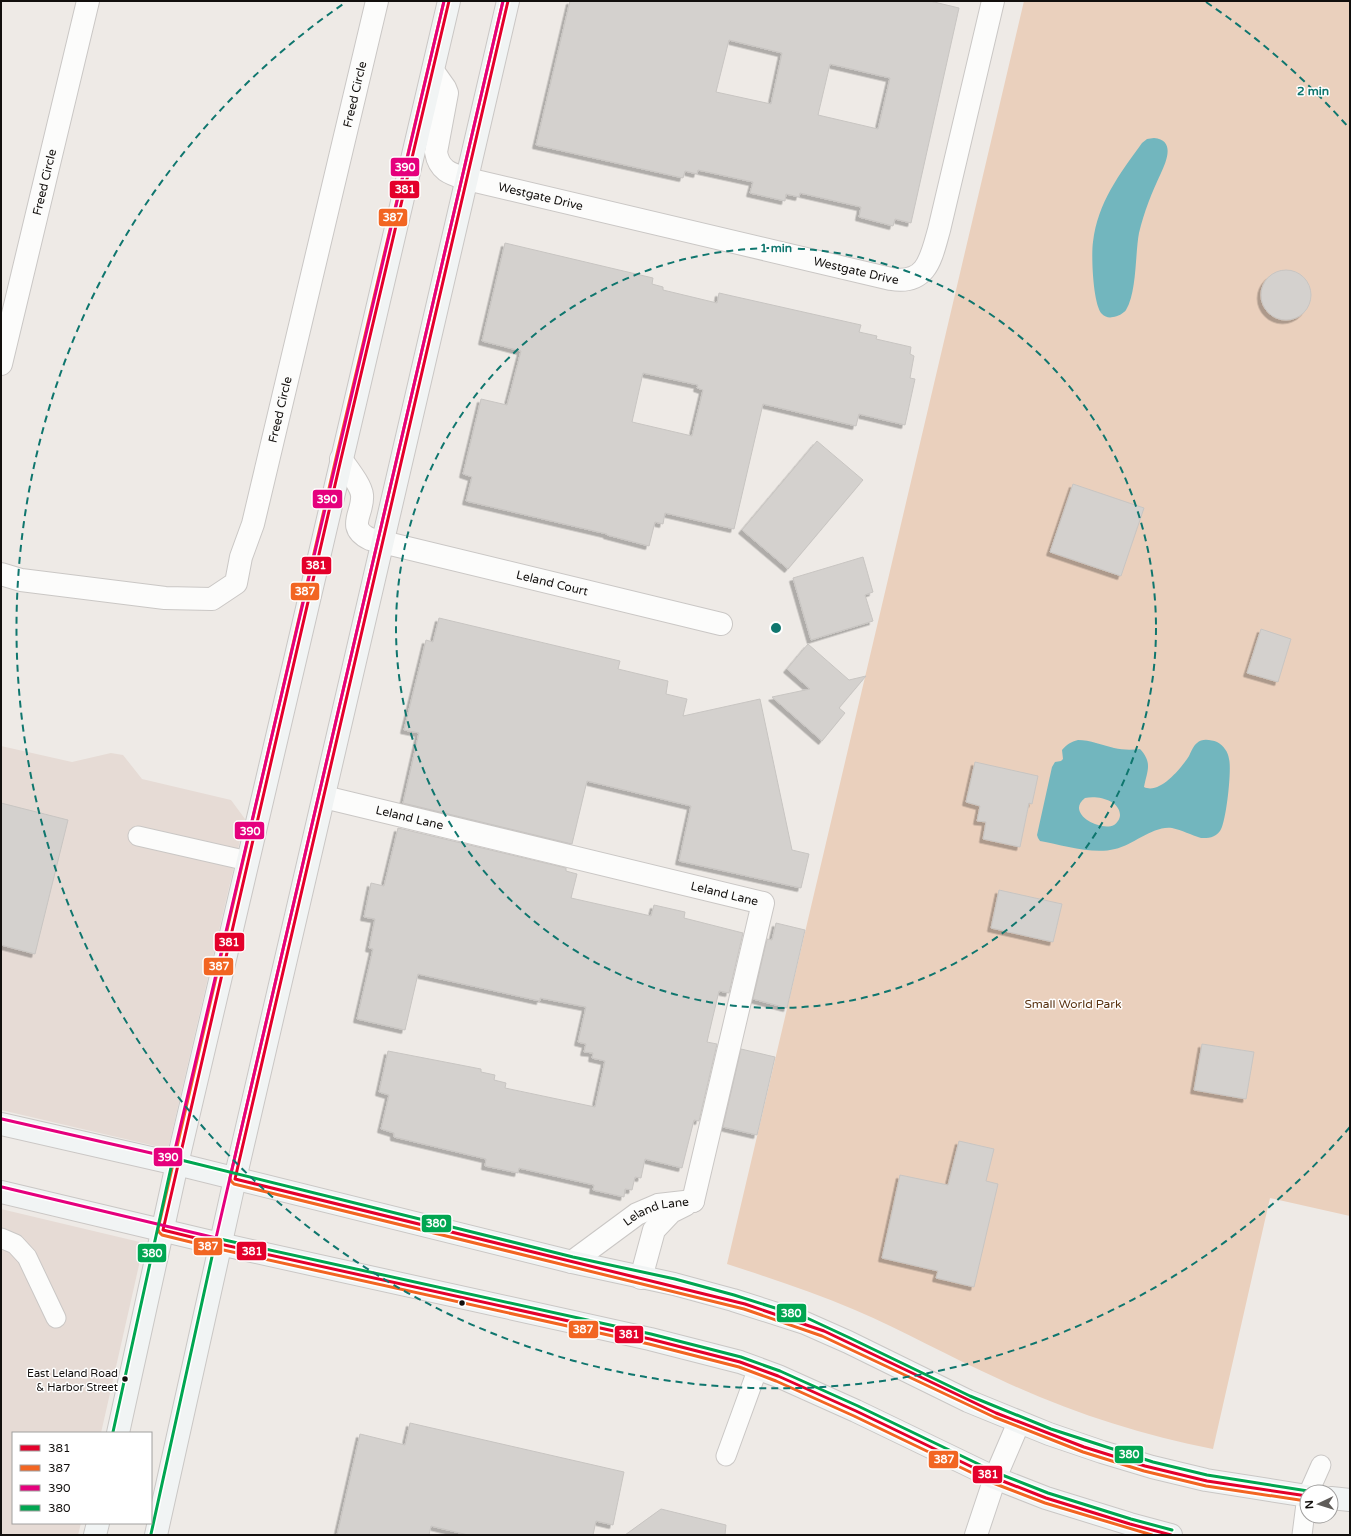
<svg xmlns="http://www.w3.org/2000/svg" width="1351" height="1536" font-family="'Varela Round',sans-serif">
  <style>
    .built { fill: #e6dbd5 }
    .green { fill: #ead0bd }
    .water { fill: #72b6be; fill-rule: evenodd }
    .building { fill: #d4d1ce; stroke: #c8c5c2; fill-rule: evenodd; filter: url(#shadow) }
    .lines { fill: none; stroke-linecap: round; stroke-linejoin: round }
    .lane-casing { stroke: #cac7c5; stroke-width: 21 }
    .street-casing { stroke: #cac7c5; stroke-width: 24 }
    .secondary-casing { stroke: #cac7c5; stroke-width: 24 }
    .lane { stroke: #fcfcfb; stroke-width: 19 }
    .street { stroke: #fcfcfb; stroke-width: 22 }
    .secondary { stroke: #f1f4f4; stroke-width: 22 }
    .bus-1-casing { stroke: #fff; stroke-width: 6 }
    .bus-2-casing { stroke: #fff; stroke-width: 6 }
    .bus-3-casing { stroke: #fff; stroke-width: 6 }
    .bus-4-casing { stroke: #fff; stroke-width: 6 }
    .bus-1 { stroke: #e4002b; stroke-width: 3 }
    .bus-2 { stroke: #f26522; stroke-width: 3 }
    .bus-3 { stroke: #e5007d; stroke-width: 3 }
    .bus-4 { stroke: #00a651; stroke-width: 3 }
    .ring { fill: none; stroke: #0f766e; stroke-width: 2; stroke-dasharray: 7 5 }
    .bus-dot { fill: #120f0d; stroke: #fff; stroke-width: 1.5 }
    .labels { text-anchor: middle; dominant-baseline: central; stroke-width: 3; stroke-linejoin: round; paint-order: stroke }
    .bus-label { font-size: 11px; fill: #120f0d; stroke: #fff; text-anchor: end }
    .street-label { font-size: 12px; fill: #120f0d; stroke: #fff }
    .park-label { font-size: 12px; fill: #58310f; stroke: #fff }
    .centre { fill: #0f766e; stroke: #fff; stroke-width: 2 }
    .ring-label { font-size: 12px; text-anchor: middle; font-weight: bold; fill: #0f766e; stroke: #fff; stroke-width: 3; stroke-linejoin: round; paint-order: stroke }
    .line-badge { stroke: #fff; stroke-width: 1.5 }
    .badge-label { font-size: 11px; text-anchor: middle; font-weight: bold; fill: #fff }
  </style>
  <defs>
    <filter id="shadow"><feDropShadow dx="-3.5" dy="3.5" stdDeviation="0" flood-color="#0004"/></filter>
  </defs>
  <rect width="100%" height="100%" fill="#eeeae6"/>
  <g class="built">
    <path d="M1 746 72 762 111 753 123 755 142 779 231 800 245 819 168 1149 1 1110Z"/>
    <path d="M1 1209 144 1243 101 1433H13V1523H81L78 1535H1Z"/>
  </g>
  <path class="green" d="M1024 1H1350V1216L1270 1198 1213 1449C1140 1435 1067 1411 999 1379 950 1357 904 1331 855 1310 813 1292 770 1278 727 1264Z"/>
  <g class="water">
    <path d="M1154 138C1175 140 1167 160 1161 173 1152 192 1144 212 1139 233 1135 254 1137 292 1126 310 1124 313 1117 317 1113 317 1109 318 1105 317 1102 314 1093 305 1091 255 1093 242 1098 202 1119 175 1142 143L1147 139Z"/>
    <path d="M1078 740C1090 740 1102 745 1114 748 1123 750 1131 750 1140 749 1153 763 1147 771 1144 787 1160 795 1182 767 1189 756 1191 752 1193 746 1197 743 1202 738 1211 740 1217 742 1224 746 1228 752 1229 759 1232 769 1226 824 1220 831 1215 838 1208 838 1201 838 1191 835 1182 830 1172 828 1154 825 1133 845 1115 849 1093 855 1062 845 1040 841L1038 838 1037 835 1052 767 1055 762 1061 761 1063 759 1062 750C1067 744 1071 742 1078 740ZM1085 798C1097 795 1120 800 1120 815 1120 819 1117 823 1114 825 1100 832 1065 813 1085 798Z"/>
  </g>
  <g class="building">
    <path d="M570 1H930L959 8 911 223 895 219 893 226 859 217 861 207 800 193 799 197 786 194 785 201 750 193 753 182 698 170 697 174 685 171 683 178 536 145ZM729 40 782 53 771 104 716 92ZM830 64 890 78 878 129 818 115Z"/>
    <path d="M505 243 653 278 652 284 663 287V290L717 303 719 293 861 325 859 332 877 336 876 339 911 347 910 354 914 356 910 378 915 379 905 425 859 414 856 426 763 404 734 529 665 513 663 524 655 522 649 546 607 535V534L466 501 472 477 463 474 481 399 507 405 521 351 482 341ZM643 373 698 385 697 388 703 390 692 436 632 422Z"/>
    <circle cx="1286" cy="295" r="25"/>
    <path d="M817 441 863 480 788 569 742 530Z"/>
    <path d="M1073 484 1144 508 1121 576 1050 552Z"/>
    <path d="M863 557 873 592 865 595 873 621 811 640 793 578Z"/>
    <path d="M439 618 620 661 618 669 668 681 666 694 687 699 683 716 760 699 792 850 809 854 801 888 679 861 691 806 587 781 572 844 403 803 419 733 404 730 426 640 433 642Z"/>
    <path d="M1261 629 1291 639 1278 682 1247 673Z"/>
    <path d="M808 644 849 680 866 676 839 708 845 713 822 741 772 697 810 689 787 669Z"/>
    <path d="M975 762 1038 776 1032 804 1029 803 1020 847 983 839 986 822 977 821 980 806 966 802Z"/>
    <path d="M1 803 68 820 35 954 1 945Z"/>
    <path d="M398 828 566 868V871L577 874 571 898 651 916 654 905 685 912 684 918 743 933 729 993 719 991 707 1042 717 1044 699 1121 694 1120 682 1168 645 1159 641 1178 635 1177 632 1190 625 1189 624 1197 593 1190 594 1185 519 1168 518 1173 485 1166 486 1159 394 1137V1133L381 1129 389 1095 379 1092 388 1051 481 1069V1072L495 1075 494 1080 506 1083 505 1088 595 1107 605 1061 592 1058 593 1053 584 1052 586 1044 578 1042 586 1007 540 998V1001L418 974 405 1030 357 1019 373 949 369 948 375 919 364 917 371 883 384 886Z"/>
    <path d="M999 890 1062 904 1053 942 991 928Z"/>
    <path d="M776 923 805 930 787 1008 753 999 767 939 772 940Z"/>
    <path d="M1202 1044 1254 1052 1246 1099 1194 1090Z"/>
    <path d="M741 1049 775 1057 757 1135 723 1127Z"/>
    <path d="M959 1141 994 1149 986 1181 998 1184 974 1287 936 1278 938 1271 882 1258 900 1175 948 1185Z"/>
    <path d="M410 1423 624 1472 613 1525 596 1521 593 1535H468L431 1526 429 1535H337L360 1434 405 1445Z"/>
    <path d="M661 1509 726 1525 725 1535H625Z"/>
  </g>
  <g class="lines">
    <defs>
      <g id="lane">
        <path d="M138 836 248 861"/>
        <path d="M1 1238 15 1244 27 1257 56 1318"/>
        <path d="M726 1456 758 1368"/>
        <path d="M1309 1492 1321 1465"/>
        <path d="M1302 1535 1307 1496"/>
      </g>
      <g id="street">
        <path id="s1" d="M433 71 445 88 447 93 436 152C439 171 451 174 467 179L891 279C927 285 931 258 939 230L993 1"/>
        <path id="s2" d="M1 364 88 1"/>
        <path id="s3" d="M341 459C347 468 361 485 362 495 364 513 345 527 370 539L721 624"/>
        <path id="s4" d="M1 574 21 580 165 598 212 599 236 583 241 557 253 524 377 1"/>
        <path id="s5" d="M324 797 763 903 693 1201"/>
        <path id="s6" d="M572 1262 637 1214 658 1205 693 1201"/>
        <path d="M641 1278 654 1230 671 1212 685 1205"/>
        <path d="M976 1535 995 1478 1019 1422"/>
      </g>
      <g id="secondary">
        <path d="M1 1124 177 1164 572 1262 674 1284 733 1300 805 1323 848 1342 968 1401 1049 1434 1102 1452 1152 1467 1206 1480 1307 1496"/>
        <path d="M1 1192 220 1244 650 1339 740 1362 778 1376 856 1411 995 1478 1046 1498 1130 1524 1171 1535"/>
        <path d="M118 1433 177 1164 248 861 449 1"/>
        <path d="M1331 1498 1350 1500"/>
        <path d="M95 1535 98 1523"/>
        <path d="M156 1535 235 1179 508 1"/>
      </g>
    </defs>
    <use href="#lane" class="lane-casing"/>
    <use href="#street" class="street-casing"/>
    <use href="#secondary" class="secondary-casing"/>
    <use href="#lane" class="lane"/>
    <use href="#street" class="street"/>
    <use href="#secondary" class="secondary"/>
    <defs>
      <g id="bus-1">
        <path d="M449 1 341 459 163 1230 220 1244 650 1339 740 1362 778 1376 856 1411 995 1478 1046 1498 1130 1524 1171 1535"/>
        <path d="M508 1 235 1179 745 1304 824 1331 996 1413 1084 1447 1145 1466 1207 1481 1307 1496"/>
      </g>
      <g id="bus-2">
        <path d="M444 1 336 458 158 1229 159 1232 162 1235 219 1249 649 1344 739 1367 776 1381 854 1416 993 1483 1045 1503 1152 1535"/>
        <path d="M503 1 230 1178 231 1181 234 1184 744 1309 822 1336 994 1417 1083 1452 1144 1471 1206 1486 1306 1501"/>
      </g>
      <g id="bus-3">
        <path d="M2 1119 173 1158 444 1"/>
        <path d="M2 1187 216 1238 503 1"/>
      </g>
      <g id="bus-4">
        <path d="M113 1432 172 1163 174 1160 177 1159 573 1257 675 1279 734 1295 807 1318 850 1338 970 1396 1051 1429 1153 1462 1207 1475 1308 1491"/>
        <path d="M151 1534 215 1243 217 1240 220 1239 651 1334 741 1357 780 1371 858 1406 997 1473 1048 1493 1131 1519 1172 1530"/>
      </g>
    </defs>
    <use href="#bus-1" class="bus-1-casing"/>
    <use href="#bus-2" class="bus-2-casing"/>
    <use href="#bus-3" class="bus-3-casing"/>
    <use href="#bus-4" class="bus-4-casing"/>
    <use href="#bus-1" class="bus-1"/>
    <use href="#bus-2" class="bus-2"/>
    <use href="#bus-3" class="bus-3"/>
    <use href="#bus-4" class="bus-4"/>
  </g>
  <g class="ring">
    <circle cx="776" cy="628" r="380"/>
    <path d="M1350 1127A760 760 0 1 1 346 2M1206 2A760 760 0 0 1 1350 129"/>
  </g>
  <g class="bus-dot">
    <circle cx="462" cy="1303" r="3.5"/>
    <circle cx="125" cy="1379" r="3.5"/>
  </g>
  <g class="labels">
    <g class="bus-label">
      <text x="118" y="1373">East Leland Road<tspan x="118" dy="14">&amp; Harbor Street</tspan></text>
    </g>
    <g class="street-label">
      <text stroke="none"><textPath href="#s4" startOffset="745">Freed Circle</textPath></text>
      <text stroke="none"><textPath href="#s2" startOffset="187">Freed Circle</textPath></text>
      <text stroke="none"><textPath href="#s1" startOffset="206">Westgate Drive</textPath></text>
      <text stroke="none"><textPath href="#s1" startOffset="530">Westgate Drive</textPath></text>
      <text stroke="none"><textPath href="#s4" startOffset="421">Freed Circle</textPath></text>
      <text stroke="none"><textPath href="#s3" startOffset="280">Leland Court</textPath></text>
      <text stroke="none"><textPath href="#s5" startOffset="88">Leland Lane</textPath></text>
      <text stroke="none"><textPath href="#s5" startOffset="412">Leland Lane</textPath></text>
      <text stroke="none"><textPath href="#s6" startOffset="100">Leland Lane</textPath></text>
    </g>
    <g class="park-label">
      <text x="1073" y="1004">Small World Park</text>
    </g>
  </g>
  <circle cx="776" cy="628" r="6" class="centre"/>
  <g class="ring-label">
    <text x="1313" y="95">2 min</text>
    <text x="776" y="252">1 min</text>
  </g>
  <g class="line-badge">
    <rect x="390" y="157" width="30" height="20" rx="4" fill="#e5007d"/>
    <rect x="389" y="180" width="31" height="19" rx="4" fill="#e4002b"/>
    <rect x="378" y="208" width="30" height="19" rx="4" fill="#f26522"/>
    <rect x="312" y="489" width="31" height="20" rx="4" fill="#e5007d"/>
    <rect x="301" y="556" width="31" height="19" rx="4" fill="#e4002b"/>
    <rect x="290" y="582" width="30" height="19" rx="4" fill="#f26522"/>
    <rect x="234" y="821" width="31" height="19" rx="4" fill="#e5007d"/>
    <rect x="214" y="932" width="31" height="20" rx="4" fill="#e4002b"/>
    <rect x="203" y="957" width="31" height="19" rx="4" fill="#f26522"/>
    <rect x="153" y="1147" width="30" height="20" rx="4" fill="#e5007d"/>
    <rect x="421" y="1214" width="31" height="19" rx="4" fill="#00a651"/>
    <rect x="193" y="1237" width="30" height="19" rx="4" fill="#f26522"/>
    <rect x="236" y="1241" width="31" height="20" rx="4" fill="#e4002b"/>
    <rect x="137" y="1243" width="30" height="20" rx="4" fill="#00a651"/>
    <rect x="776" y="1303" width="31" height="20" rx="4" fill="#00a651"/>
    <rect x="568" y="1320" width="31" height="19" rx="4" fill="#f26522"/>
    <rect x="614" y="1325" width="30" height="19" rx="4" fill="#e4002b"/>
    <rect x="1114" y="1445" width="30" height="19" rx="4" fill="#00a651"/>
    <rect x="928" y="1450" width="31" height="19" rx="4" fill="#f26522"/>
    <rect x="972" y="1465" width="31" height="19" rx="4" fill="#e4002b"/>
  </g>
  <g class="badge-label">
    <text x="405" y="171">390</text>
    <text x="405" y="193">381</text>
    <text x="393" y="221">387</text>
    <text x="327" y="503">390</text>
    <text x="316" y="569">381</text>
    <text x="305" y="595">387</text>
    <text x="250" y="835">390</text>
    <text x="229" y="946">381</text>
    <text x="219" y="970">387</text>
    <text x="168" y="1161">390</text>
    <text x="436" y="1227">380</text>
    <text x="208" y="1250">387</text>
    <text x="252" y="1255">381</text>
    <text x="152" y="1257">380</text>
    <text x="791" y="1317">380</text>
    <text x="583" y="1333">387</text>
    <text x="629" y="1338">381</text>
    <text x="1129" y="1458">380</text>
    <text x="944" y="1463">387</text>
    <text x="988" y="1478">381</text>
  </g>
  <rect width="1351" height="1536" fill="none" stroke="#120f0d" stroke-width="4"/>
  <rect x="12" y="1432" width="140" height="92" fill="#ffffff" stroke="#a09f9e"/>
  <rect x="20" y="1445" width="20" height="6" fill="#e4002b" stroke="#a09f9e"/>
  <text x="48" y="1452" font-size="12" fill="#120f0d">381</text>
  <rect x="20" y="1465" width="20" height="6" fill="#f26522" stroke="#a09f9e"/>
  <text x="48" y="1472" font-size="12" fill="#120f0d">387</text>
  <rect x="20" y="1485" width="20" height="6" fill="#e5007d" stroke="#a09f9e"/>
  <text x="48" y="1492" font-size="12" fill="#120f0d">390</text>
  <rect x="20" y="1505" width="20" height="6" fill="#00a651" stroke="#a09f9e"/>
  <text x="48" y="1512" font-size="12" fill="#120f0d">380</text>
  <g transform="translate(1319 1504) rotate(266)"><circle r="19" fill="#ffffff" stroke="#a09f9e"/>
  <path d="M0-3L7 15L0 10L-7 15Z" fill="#5f5c59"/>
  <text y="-6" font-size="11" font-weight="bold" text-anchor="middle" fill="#120f0d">N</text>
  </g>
</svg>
